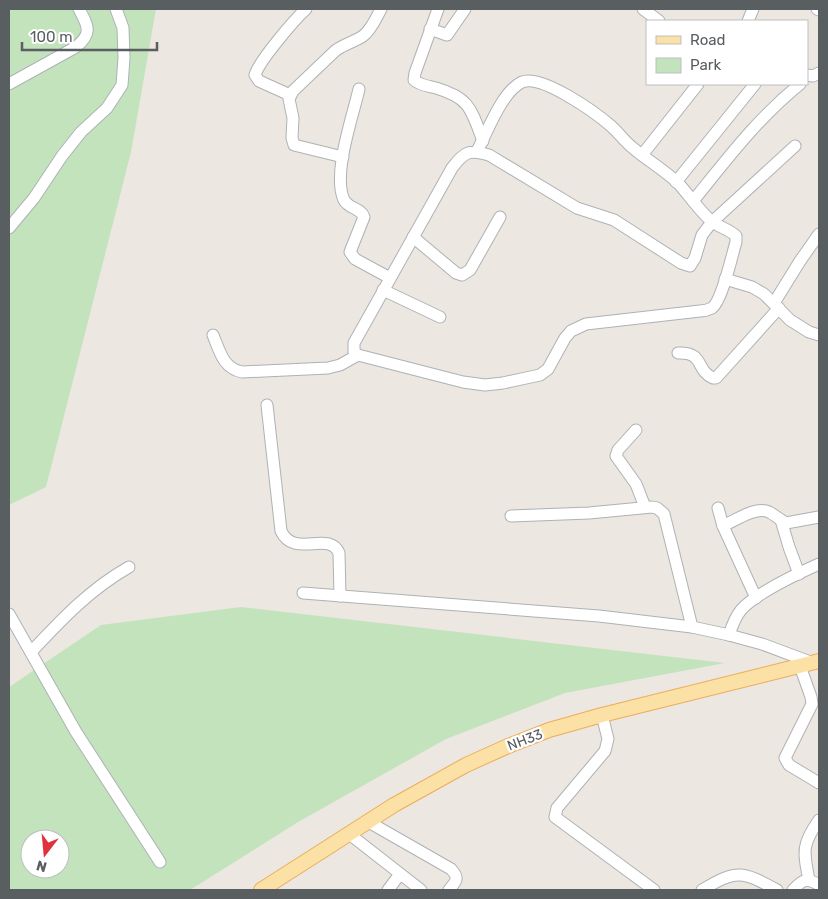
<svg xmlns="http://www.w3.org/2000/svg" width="828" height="899" font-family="Rubik,sans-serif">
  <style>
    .green { fill: #c3e3bd; fill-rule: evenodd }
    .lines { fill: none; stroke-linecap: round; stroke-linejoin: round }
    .minor-casing { stroke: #aeb2b6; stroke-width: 13 }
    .major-casing { stroke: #ebad5a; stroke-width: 16 }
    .minor { stroke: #fff; stroke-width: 11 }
    .major { stroke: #fbe1a6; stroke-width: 14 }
    .labels { text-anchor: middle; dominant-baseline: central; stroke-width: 4.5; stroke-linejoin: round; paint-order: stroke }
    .street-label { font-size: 14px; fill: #595e61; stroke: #fff }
  </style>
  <rect width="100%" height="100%" fill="#ece7e0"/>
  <g class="green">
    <path d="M9 9H156L131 152 46 487 9 505Z"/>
    <path d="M241 607 725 663 565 693 446 739 298 822 190 890H9V687L101 625ZM30 839H60V869H30Z"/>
  </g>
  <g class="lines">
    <defs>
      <g id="minor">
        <path d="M438 9 415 73 414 80C419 85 428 86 436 88 470 98 471 109 483 141"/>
        <path d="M643 9 659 21"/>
        <path d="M817 9 819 10"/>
        <path d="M748 21 753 9"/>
        <path d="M430 29 447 35 465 9"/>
        <path d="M807 75 813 76 819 73"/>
        <path d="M9 84 76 47C93 33 88 26 79 9"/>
        <path d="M359 89C353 116 332 174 344 200 349 209 361 208 364 217L350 252 355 259 390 278"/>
        <path d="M290 95 259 81 255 75C259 61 294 20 306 9"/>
        <path d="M477 151C487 133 502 91 522 82 542 74 596 113 611 126 619 133 625 142 633 148 647 160 664 170 678 183 689 195 698 209 710 220 718 227 729 229 736 236V242C732 255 722 301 712 308 708 310 704 311 700 311L586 324 571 331 565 338 548 369 540 375 503 383 485 385 463 382 358 355 354 352V343L452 168C464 152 469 149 489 155L577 208 614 220 681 263 690 266 695 258 702 235 712 222 795 146"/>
        <path d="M642 155 698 84"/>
        <path d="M343 157 294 145 292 138 293 118 289 99 293 91 335 51C344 44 354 42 363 36 372 29 376 18 381 9"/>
        <path d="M676 182 755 84"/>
        <path d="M693 201C728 158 757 119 800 84"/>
        <path d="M9 228 34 198 62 156 81 132 107 108 122 85 124 58 123 28 116 9"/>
        <path d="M413 237 456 273 462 275 470 270 500 217"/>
        <path d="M725 279 752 287 764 294 790 320 809 332 819 335"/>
        <path d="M383 290 440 317"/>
        <path d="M774 303 800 261 819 234"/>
        <path d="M213 335C220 352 223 368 242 372L328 368 340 365 358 355"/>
        <path d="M678 353C705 352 695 370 713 378H716L779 308"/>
        <path d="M267 405 281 531C294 559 329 530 339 553L340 596"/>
        <path d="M636 430 618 450 616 456 636 484 645 507"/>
        <path d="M718 508 723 526 756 598"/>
        <path d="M511 516 589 513 652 507 657 508 664 514 692 627"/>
        <path d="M781 520 789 547 799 574"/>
        <path d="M723 526C736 520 756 506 769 512 775 515 780 520 786 523L819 517"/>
        <path d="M303 593 599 616 692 627 729 635 762 644 813 663"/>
        <path d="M9 614 76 732 160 862"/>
        <path d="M729 635C732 626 735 617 741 610 755 594 799 573 819 564"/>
        <path d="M31 652C61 620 90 589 129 567"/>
        <path d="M800 666 811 697 812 704 785 758 789 765 819 783"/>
        <path d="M602 715 608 739 605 751 557 808 555 817 654 890"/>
        <path d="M367 821 451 869C460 879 456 881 449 890"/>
        <path d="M348 833 421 890"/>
        <path d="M809 880C803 851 802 844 819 820"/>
        <path d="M388 890 400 874"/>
        <path d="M702 890C737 869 742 871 777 890"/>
        <path d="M793 890C802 880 807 877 819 885"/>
      </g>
      <path id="major" d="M261 890 394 805 466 765 508 746 549 730 602 715 819 661"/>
    </defs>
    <use href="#minor" class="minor-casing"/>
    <use href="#major" class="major-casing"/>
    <use href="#minor" class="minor"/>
    <use href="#major" class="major"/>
  </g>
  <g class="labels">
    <g class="street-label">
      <text transform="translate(525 740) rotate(-21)">NH33</text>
    </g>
  </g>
  <rect width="828" height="899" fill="none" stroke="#595e61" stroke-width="20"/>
  <rect x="646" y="20" width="162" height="65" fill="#ffffff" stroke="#bdbfc0"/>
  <rect x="656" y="36" width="25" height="8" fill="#fbe1a6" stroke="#bdbfc0"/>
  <text x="690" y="45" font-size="15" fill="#595e61">Road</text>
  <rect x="656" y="58" width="25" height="15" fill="#c3e3bd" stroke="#bdbfc0"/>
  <text x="690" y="70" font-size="15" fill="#595e61">Park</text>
  <g transform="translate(45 854) rotate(196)"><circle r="24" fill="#ffffff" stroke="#bdbfc0"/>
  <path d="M0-4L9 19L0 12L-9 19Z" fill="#e1313d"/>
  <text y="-8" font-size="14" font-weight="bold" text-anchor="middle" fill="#595e61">N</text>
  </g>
  <path d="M22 42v8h135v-8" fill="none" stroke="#595e61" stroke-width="2.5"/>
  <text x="30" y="42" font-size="15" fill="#595e61" stroke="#ffffff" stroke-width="4" paint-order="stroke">100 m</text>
</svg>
